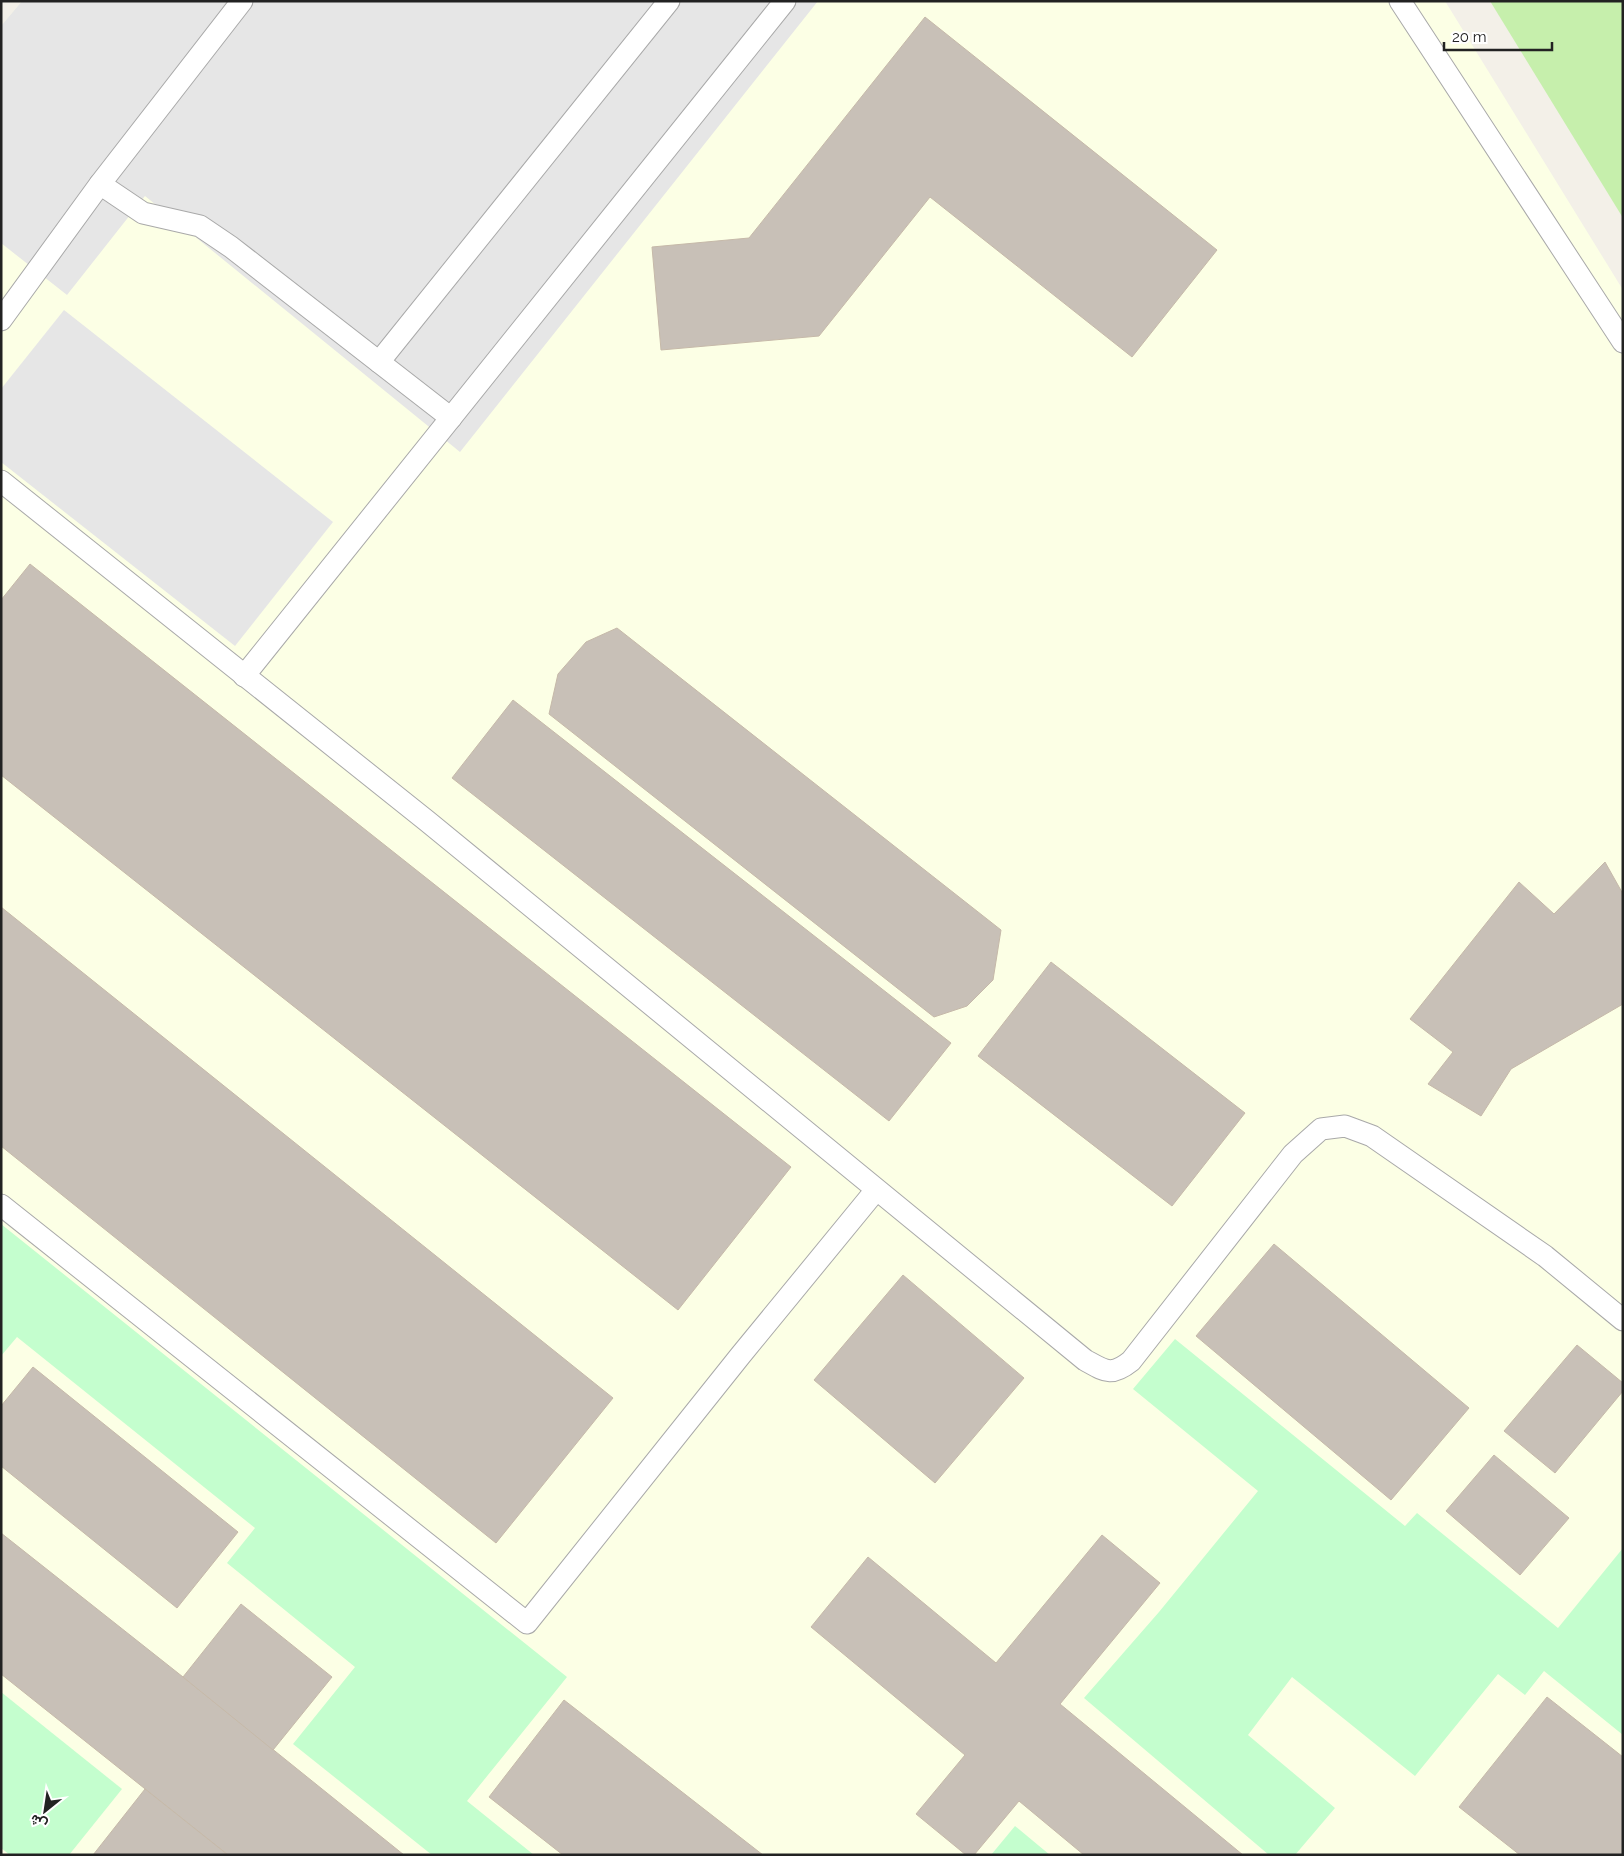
<svg xmlns="http://www.w3.org/2000/svg" width="1624" height="1856" font-family="Raleway,Vazirmatn,sans-serif">
  <style>
    .education { fill: #fcffe5 }
    .grass { fill: #c6efac }
    .park { fill: #c4fece }
    .parking { fill: #e6e6e6 }
    .building { fill: #c8c0b7; stroke: #c6b9a9 }
    .lines { fill: none; stroke-linecap: round; stroke-linejoin: round }
    .service-casing { stroke: #a9a9a9; stroke-width: 23 }
    .service { stroke: #fff; stroke-width: 21 }
  </style>
  <rect width="100%" height="100%" fill="#f3f0e8"/>
  <path class="education" d="M22 1H1445L1623 290V1855H1V26Z"/>
  <path class="grass" d="M1490 1H1623V218Z"/>
  <g class="park">
    <path d="M1 1224 567 1677 467 1801 534 1855H432L293 1744 355 1667 227 1563 255 1528 17 1337 1 1356Z"/>
    <path d="M1175 1339 1405 1526 1417 1513 1558 1628 1623 1548V1735L1544 1671 1525 1695 1498 1674 1415 1776 1292 1677 1248 1735 1335 1808 1295 1855H1269L1084 1698 1159 1612 1258 1491 1133 1389Z"/>
    <path d="M1 1692 122 1789 69 1855H10L1 1848Z"/>
    <path d="M1015 1826 1050 1855H991Z"/>
  </g>
  <g class="parking">
    <path d="M22 1H818L460 452 145 196 67 295 1 243V26Z"/>
    <path d="M64 310 333 522 235 646 1 462V389Z"/>
  </g>
  <g class="building">
    <path d="M925 17 1217 250 1132 357 930 197 819 336 661 350 652 247 749 238Z"/>
    <path d="M30 564 791 1167 678 1310 1 775V600Z"/>
    <path d="M617 628 1001 930 993 980 967 1006 934 1017 549 714 558 674 586 642Z"/>
    <path d="M513 700 951 1043 889 1121 452 778Z"/>
    <path d="M1605 862 1623 894V1004L1511 1069 1481 1116 1428 1084 1453 1052 1410 1019 1519 882 1554 914Z"/>
    <path d="M1 907 613 1398 496 1543 1 1146Z"/>
    <path d="M1051 962 1245 1113 1172 1206 978 1056Z"/>
    <path d="M1274 1244 1469 1408 1391 1500 1196 1336Z"/>
    <path d="M903 1275 1024 1378 935 1483 814 1380Z"/>
    <path d="M1577 1345 1623 1383V1391L1555 1473 1504 1431Z"/>
    <path d="M33 1367 238 1532 177 1608 1 1466V1406Z"/>
    <path d="M1494 1455 1569 1518 1520 1575 1446 1511Z"/>
    <path d="M1 1533 183 1677 404 1855H228L1 1674Z"/>
    <path d="M1102 1535 1160 1583 1060 1704 1243 1855H1084L1019 1801 974 1855H966L916 1814 965 1755 811 1627 868 1557 996 1663Z"/>
    <path d="M241 1604 332 1677 273 1750 183 1677Z"/>
    <path d="M1547 1697 1623 1757V1855H1520L1459 1807Z"/>
    <path d="M564 1700 763 1855H563L489 1797Z"/>
    <path d="M145 1789 228 1855H93Z"/>
  </g>
  <g class="lines">
    <defs>
      <g id="service">
        <path d="M1400 1 1623 342"/>
        <path d="M100 184 143 213 200 226 231 247 451 418"/>
        <path d="M1 320 100 184 242 1"/>
        <path d="M379 362 669 1"/>
        <path d="M1 481 427 821 1085 1360C1105 1371 1111 1377 1131 1361L1293 1154 1321 1129 1345 1126 1372 1136 1545 1256 1623 1320"/>
        <path d="M244 676 785 1"/>
        <path d="M1 1205 527 1623 740 1356 876 1190"/>
      </g>
    </defs>
    <use href="#service" class="service-casing"/>
    <use href="#service" class="service"/>
  </g>
  <rect width="1624" height="1856" fill="none" stroke="#222222" stroke-width="5"/>
  <g transform="translate(45 1811) rotate(210)" stroke="#ffffff" stroke-width="4" paint-order="stroke">
  <path d="M0-4L9 19L0 12L-9 19Z" fill="#222222"/>
  <text y="-8" font-size="14" font-weight="bold" text-anchor="middle" fill="#222222">ش</text>
  </g>
  <path d="M1444 42v8h108v-8" fill="none" stroke="#222222" stroke-width="2.5"/>
  <text x="1452" y="42" font-size="15" fill="#222222" stroke="#ffffff" stroke-width="4" paint-order="stroke">20 m</text>
</svg>
